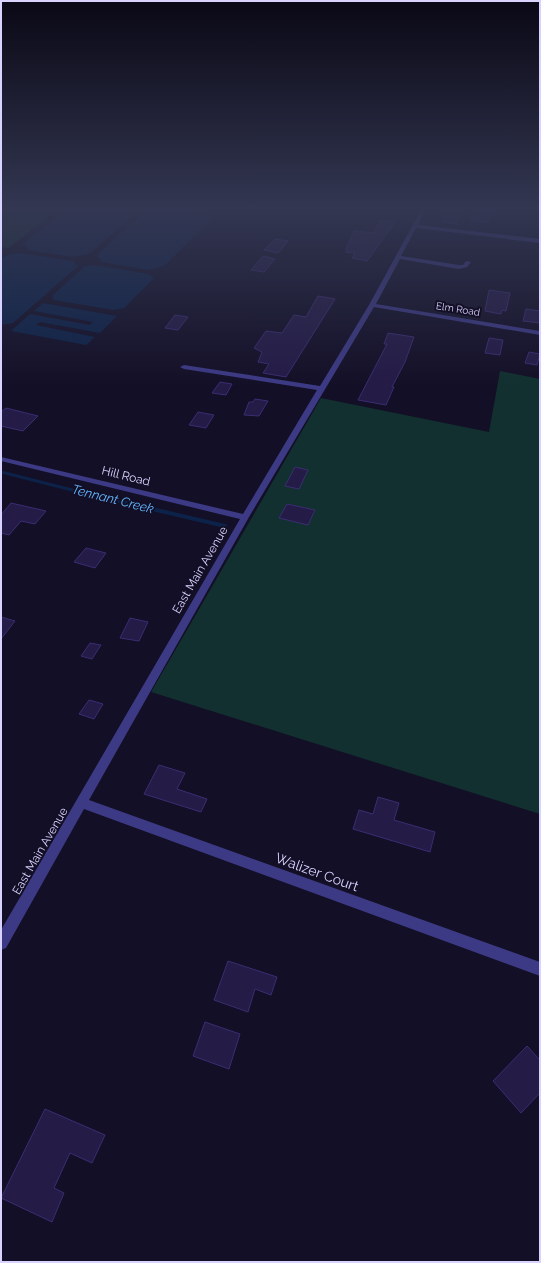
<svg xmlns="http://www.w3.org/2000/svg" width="541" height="1263" font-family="Raleway,sans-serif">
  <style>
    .green { fill: #12302f }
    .water { fill: #0c2248 }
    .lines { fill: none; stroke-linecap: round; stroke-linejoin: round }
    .stream-far1 { stroke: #0c2248; stroke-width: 3 }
    .stream { stroke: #0c2248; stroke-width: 4 }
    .building { fill: #241b47; stroke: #3b2d73 }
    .minor { fill: #3d3a85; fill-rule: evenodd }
    .labels { text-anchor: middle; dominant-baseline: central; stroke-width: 4; stroke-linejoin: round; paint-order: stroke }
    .far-street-label { font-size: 10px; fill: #d9d4ff; stroke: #130f26 }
    .street-label { font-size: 12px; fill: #d9d4ff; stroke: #130f26 }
    .water-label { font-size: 13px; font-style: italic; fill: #62b6ff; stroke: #130f26 }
    .near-street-label { font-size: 14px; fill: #d9d4ff; stroke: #130f26 }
  </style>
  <rect width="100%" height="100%" fill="#130f26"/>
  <g class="green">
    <path d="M1 210H57L8 248 1 247Z"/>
    <path d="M500 371 540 379V814L151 692 321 398 489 432Z"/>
  </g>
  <g class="water">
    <path d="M67 210H139L89 254 73 257 28 250 24 243Z"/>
    <path d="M147 210C169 210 193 205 212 218L164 266 148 270 102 262 97 255Z"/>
    <path d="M20 253 73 261 78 266 13 323 1 325V259L7 255Z"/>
    <path d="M94 265 149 274 154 278 124 308 114 310 54 300 52 296 85 266Z"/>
    <path d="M43 303 117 316 100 333 40 322 36 325 95 337 86 345 11 331 30 314 90 325 93 322 34 311Z"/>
  </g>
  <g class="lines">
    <path class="stream-far1" d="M1 472 96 496"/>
    <path class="stream" d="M92 495 225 526"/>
  </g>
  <g class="building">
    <path d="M475 210H493L488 222 470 220Z"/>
    <path d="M445 212 460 214 457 224 442 222Z"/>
    <path d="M380 221 395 222 367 261 352 258 355 253 346 252 347 249H346L354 231 373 233Z"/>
    <path d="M275 239 288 241 278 253 264 250Z"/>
    <path d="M263 256 275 259 264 272 251 270Z"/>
    <path d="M489 290 510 293 506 311 502 310 501 314 485 311Z"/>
    <path d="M318 296 335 299 286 377 263 373 269 364 258 362 262 352 254 348 266 331 282 333 294 315 306 317Z"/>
    <path d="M526 309 540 311V323L523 321Z"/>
    <path d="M175 315 188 317 178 330 165 328Z"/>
    <path d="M388 333 414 337 405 362 392 387H394L386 405 358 400 387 344H384Z"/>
    <path d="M489 338 503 340 500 355 485 353Z"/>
    <path d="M529 352 540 354 537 365 525 363Z"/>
    <path d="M220 382 232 384 226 395 212 393Z"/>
    <path d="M255 399 268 401 259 416 244 415 249 402H253Z"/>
    <path d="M6 408 38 416 23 431 1 426V412Z"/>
    <path d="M198 412 214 415 206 428 189 425Z"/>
    <path d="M295 467 308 470 299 489 285 486Z"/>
    <path d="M11 503 46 511 35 524 21 521 9 535 1 533V515Z"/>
    <path d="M287 504 315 510 308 525 279 518Z"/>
    <path d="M86 548 106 553 95 568 74 562Z"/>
    <path d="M1 617 15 621 1 639Z"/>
    <path d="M130 618 148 622 139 641 120 638Z"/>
    <path d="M90 643 101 645 92 659 81 656Z"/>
    <path d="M89 700 103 704 94 719 79 714Z"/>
    <path d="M159 765 185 773 177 789 207 799 201 812 144 794Z"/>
    <path d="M378 797 399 803 394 820 435 832 430 852 353 829 359 810 373 814Z"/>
    <path d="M228 961 277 977 271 995 255 989 248 1012 214 1000Z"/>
    <path d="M205 1022 240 1034 229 1069 193 1056Z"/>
    <path d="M527 1046 540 1060V1093L521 1113 493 1081Z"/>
    <path d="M45 1109 105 1135 92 1163 70 1153 54 1188 64 1193 52 1222 1 1198Z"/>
  </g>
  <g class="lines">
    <path class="minor" d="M421 210H426L418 225 540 239V243L416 228 401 256 459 265H463L466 261 471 262 467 267 459 269 400 259 376 304 540 331V335L374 307 249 517 89 800 540 962V976L84 809 6 948 1 950V930L240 519 1 461V457L243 514 317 390 184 369 180 367 184 365 320 386 369 305Z"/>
  </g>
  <linearGradient id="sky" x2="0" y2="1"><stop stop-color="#0a0815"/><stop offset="0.54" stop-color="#333752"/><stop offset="1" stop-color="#333752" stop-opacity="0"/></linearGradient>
  <rect width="541" height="386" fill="url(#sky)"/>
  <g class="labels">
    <g class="far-street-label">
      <text transform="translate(458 309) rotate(9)">Elm Road</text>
    </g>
    <g class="street-label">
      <text transform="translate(126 476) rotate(14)">Hill Road</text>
      <text transform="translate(200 570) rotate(-60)">East Main Avenue</text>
      <text transform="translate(40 851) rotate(-60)">East Main Avenue</text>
    </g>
    <g class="water-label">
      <text transform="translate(113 499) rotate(14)">Tennant Creek</text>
    </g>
    <g class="near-street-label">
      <text transform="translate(317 872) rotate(20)">Walizer Court</text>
    </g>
  </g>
  <rect width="541" height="1263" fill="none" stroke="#d9d4ff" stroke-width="4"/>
</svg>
